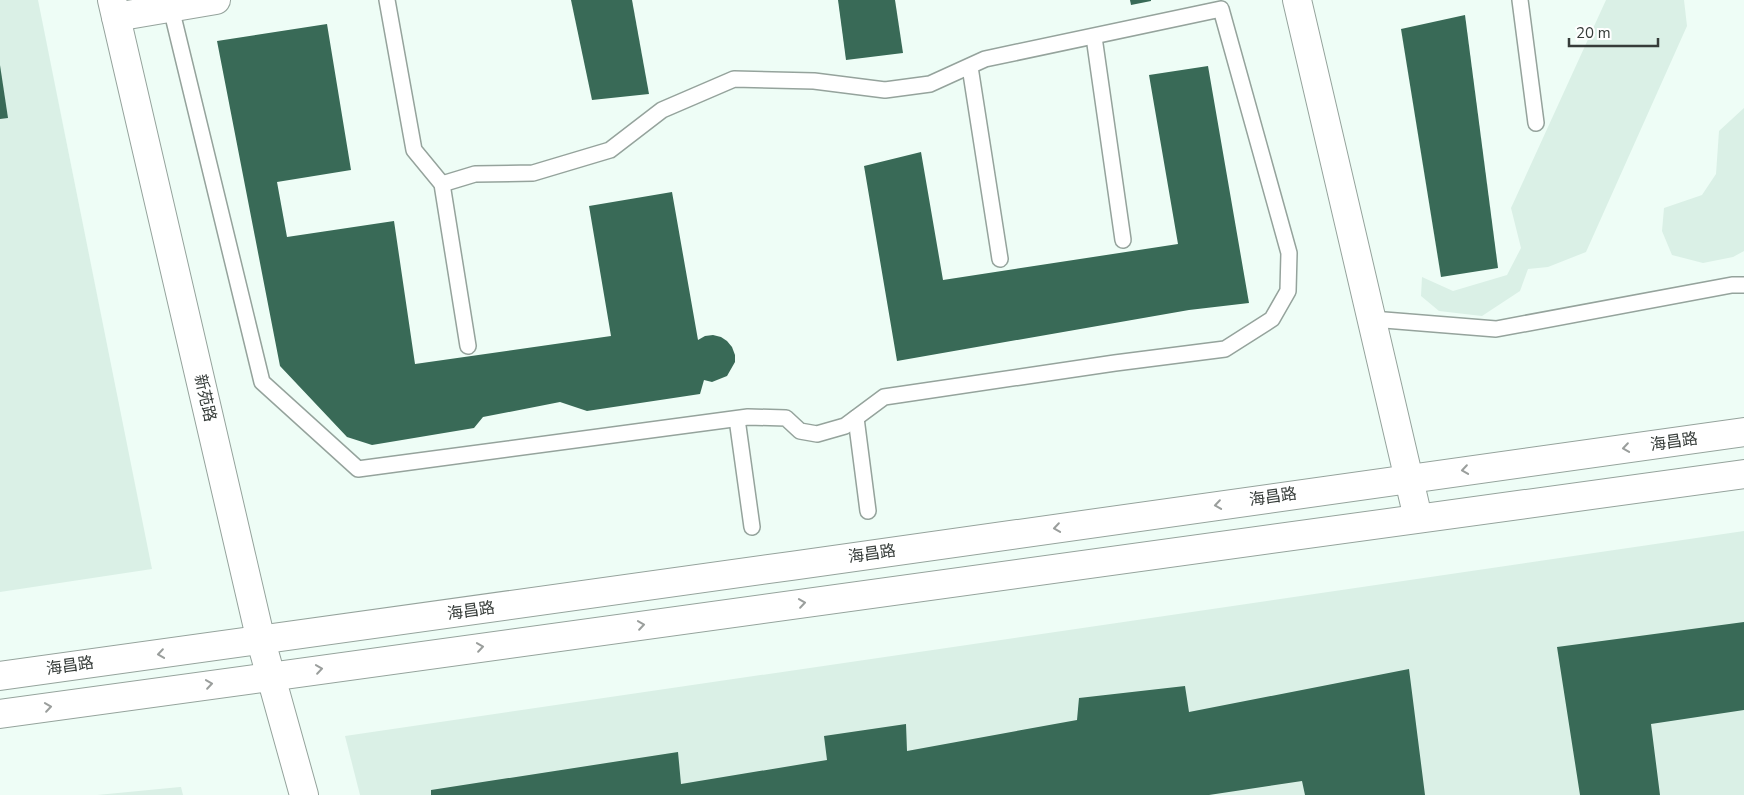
<svg xmlns="http://www.w3.org/2000/svg" width="1744" height="795" font-family="'Nunito Sans','Noto Sans SC',sans-serif">
  <style>
    .built { fill: #daf0e6 }
    .building { fill: #396a57 }
    .lines { fill: none; stroke-linecap: round; stroke-linejoin: round }
    .lane-casing { stroke: #95a39c; stroke-width: 18 }
    .street-casing { stroke: #95a39c; stroke-width: 30 }
    .primary-casing { stroke: #95a39c; stroke-width: 30 }
    .lane { stroke: #fff; stroke-width: 15 }
    .street { stroke: #fff; stroke-width: 28 }
    .primary { stroke: #fff; stroke-width: 28 }
    .oneway { stroke: #9a9e9c }
    .labels { text-anchor: middle; dominant-baseline: central; stroke-width: 5; stroke-linejoin: round; paint-order: stroke }
    .street-label { font-size: 16px; fill: #363c39; stroke: #fff }
  </style>
  <rect width="100%" height="100%" fill="#eefdf6"/>
  <g class="built">
    <path d="M0 0H38L152 569 0 592Z"/>
    <path d="M1606 0H1684L1687 26 1586 252 1548 267 1528 269 1520 291 1482 316 1439 311 1421 296 1422 277 1453 291 1507 275 1521 248 1511 208Z"/>
    <path d="M1744 108V251L1733 257 1703 263 1672 255 1662 231 1664 208 1702 195 1716 174 1719 131Z"/>
    <path d="M1744 531V795H360L345 736Z"/>
    <path d="M181 787 183 795H97L180 787Z"/>
  </g>
  <g class="building">
    <path d="M571 0H632L649 94 592 100Z"/>
    <path d="M838 0H895L903 53 846 60Z"/>
    <path d="M1130 0H1151V1L1131 5Z"/>
    <path d="M1465 15 1498 268 1441 277 1401 29Z"/>
    <path d="M327 24 351 170 277 182 287 237 394 221 415 364 611 336 589 206 672 192 698 340 705 336 713 335 721 337 727 341 732 347 735 355V362L727 376 712 382 704 380 700 394 587 411 560 402 483 417 474 428 372 445 347 437 280 366 217 41Z"/>
    <path d="M0 65 8 118 0 119Z"/>
    <path d="M1208 66 1249 303 1189 310 897 361 864 166 921 152 943 280 1178 244 1149 75Z"/>
    <path d="M1744 622V710L1651 724 1660 795H1580L1557 647Z"/>
    <path d="M1409 669 1425 795H1305L1302 781 1209 795H431V790L678 752 681 784 827 760 824 736 906 724 907 751 1077 720 1079 698 1185 686 1189 712Z"/>
  </g>
  <g class="lines">
    <defs>
      <g id="lane">
        <path d="M387 0 414 150 442 184 468 346"/>
        <path d="M1520 0 1536 123"/>
        <path d="M171 8 262 382 358 469 748 417 786 418 800 431 817 434 845 426 884 397 1115 363 1225 349 1272 319 1288 291 1289 253 1221 9 985 59 930 84 885 90 814 81 734 79 662 110 610 150 533 173 475 174 442 184"/>
        <path d="M1094 37 1123 240"/>
        <path d="M970 67 1000 259"/>
        <path d="M1372 319 1496 329 1732 285H1744"/>
        <path d="M856 418 868 511"/>
        <path d="M737 419 752 527"/>
      </g>
      <g id="street">
        <path d="M112 0 261 641 304 795"/>
        <path d="M1297 0 1418 518"/>
        <path d="M116 17 216 0"/>
      </g>
      <g id="primary">
        <path d="M0 676C582 598 1162 511 1744 432"/>
        <path d="M0 714 1744 474"/>
      </g>
    </defs>
    <use href="#lane" class="lane-casing"/>
    <use href="#street" class="street-casing"/>
    <use href="#primary" class="primary-casing"/>
    <use href="#lane" class="lane"/>
    <use href="#street" class="street"/>
    <use href="#primary" class="primary"/>
  </g>
  <defs><path id="oneway-chevron" d="M-2-3.5L2.5 0L-2 3.5" fill="none" stroke-width="1.6" stroke-linecap="round" stroke-linejoin="round" transform="scale(1.25)"/></defs>
  <g class="oneway">
    <use href="#oneway-chevron" transform="translate(1626 448) rotate(172)"/>
    <use href="#oneway-chevron" transform="translate(1465 470) rotate(172)"/>
    <use href="#oneway-chevron" transform="translate(1218 505) rotate(172)"/>
    <use href="#oneway-chevron" transform="translate(1057 528) rotate(172)"/>
    <use href="#oneway-chevron" transform="translate(802 603) rotate(-8)"/>
    <use href="#oneway-chevron" transform="translate(641 625) rotate(-8)"/>
    <use href="#oneway-chevron" transform="translate(480 647) rotate(-8)"/>
    <use href="#oneway-chevron" transform="translate(161 654) rotate(172)"/>
    <use href="#oneway-chevron" transform="translate(319 669) rotate(-8)"/>
    <use href="#oneway-chevron" transform="translate(209 684) rotate(-8)"/>
    <use href="#oneway-chevron" transform="translate(48 707) rotate(-8)"/>
  </g>
  <g class="labels">
    <g class="street-label">
      <text transform="translate(205 398) rotate(77)">新苑路</text>
      <text transform="translate(1674 442) rotate(-8)">海昌路</text>
      <text transform="translate(1273 497) rotate(-8)">海昌路</text>
      <text transform="translate(872 554) rotate(-8)">海昌路</text>
      <text transform="translate(471 611) rotate(-8)">海昌路</text>
      <text transform="translate(70 666) rotate(-8)">海昌路</text>
    </g>
  </g>
  <path d="M1569 38v8h89v-8" fill="none" stroke="#363c39" stroke-width="2.5"/>
  <text x="1576" y="38" font-size="15" fill="#363c39" stroke="#ffffff" stroke-width="4" paint-order="stroke">20 m</text>
</svg>
